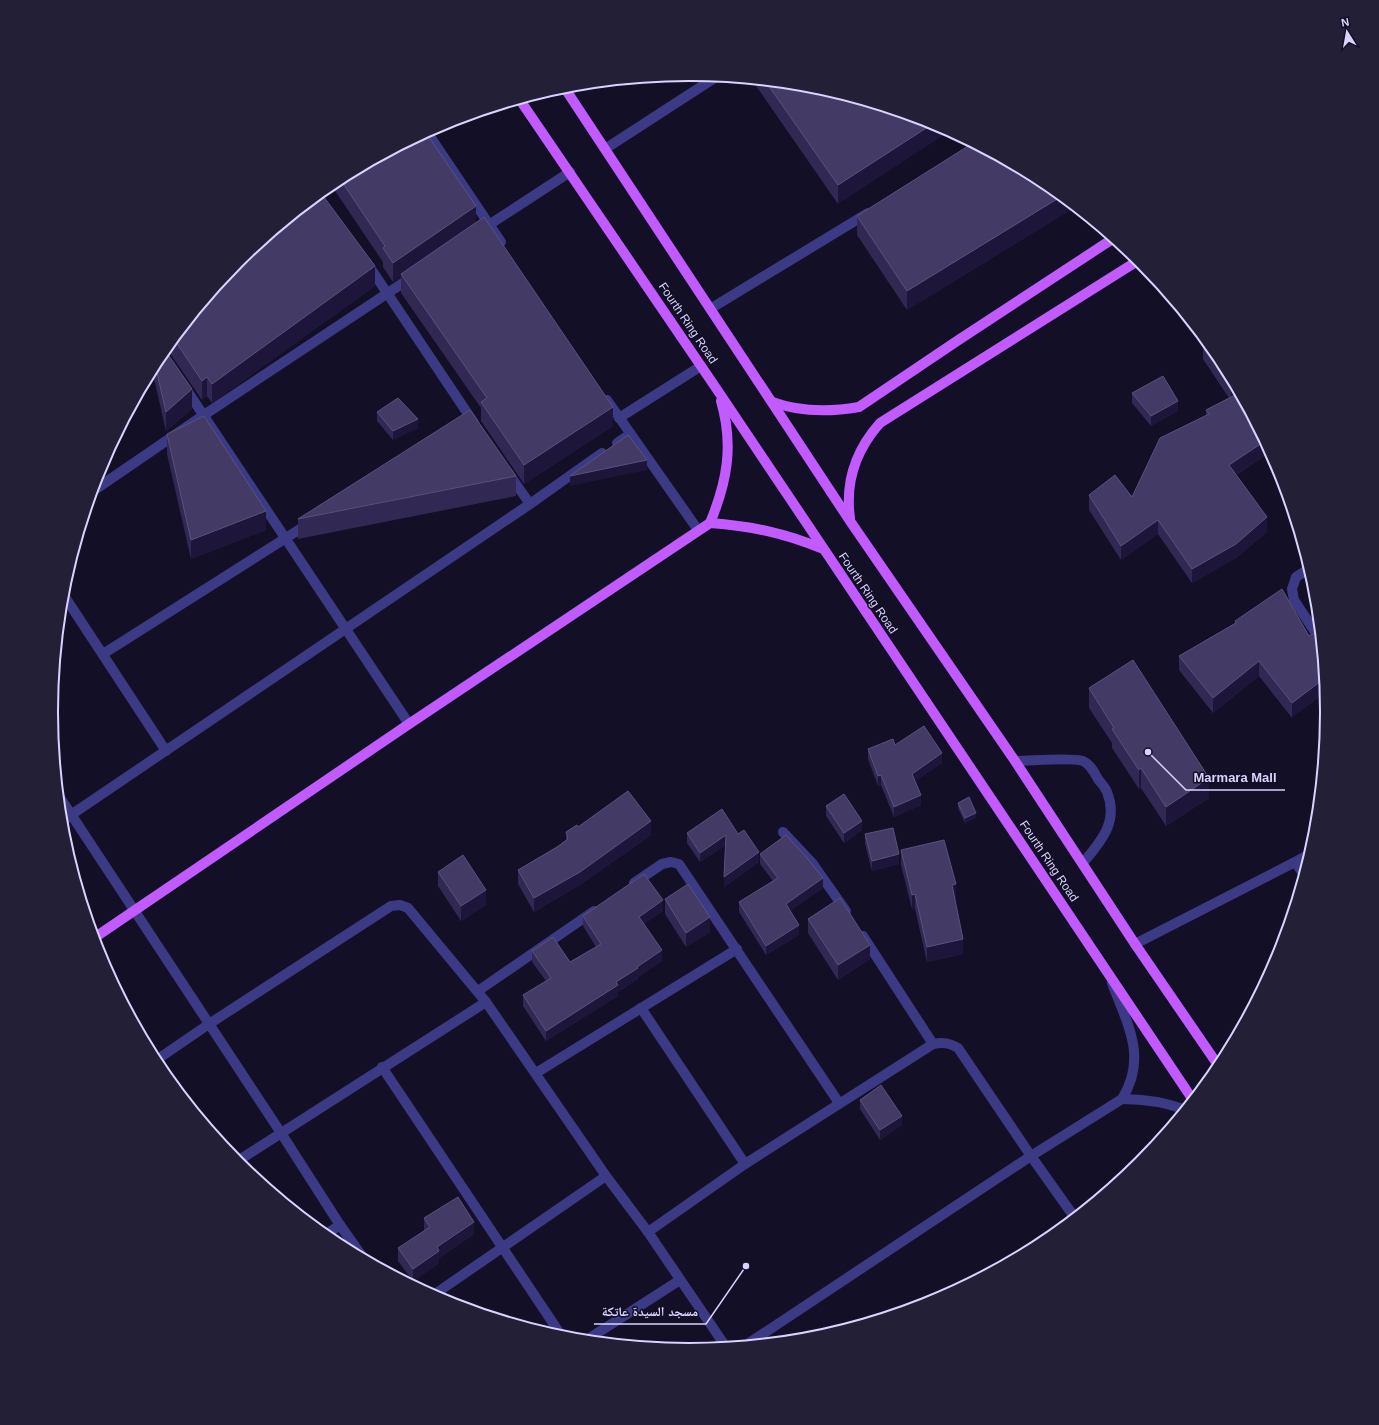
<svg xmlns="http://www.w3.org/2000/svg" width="1379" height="1425" font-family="Arial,'Noto Naskh Arabic',sans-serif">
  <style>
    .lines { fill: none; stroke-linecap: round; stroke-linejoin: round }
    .minor { stroke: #3d3a85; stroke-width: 10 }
    .major { stroke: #c25bff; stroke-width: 10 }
    .wall { fill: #312854 }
    .shaded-wall { fill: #1d163a }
    .building { fill: #433a66; stroke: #5a527e }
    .labels { text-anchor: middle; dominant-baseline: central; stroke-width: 3; stroke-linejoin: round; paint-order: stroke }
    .street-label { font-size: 12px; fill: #d9d4ff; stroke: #130f26 }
    .rim { fill: none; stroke: #d9d4ff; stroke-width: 2 }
    .leader { fill: none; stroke: #d9d4ff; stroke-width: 1.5 }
    .callout-dot { fill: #d9d4ff; stroke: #130f26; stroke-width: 1.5 }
    .callout-label { font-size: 13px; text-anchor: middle; font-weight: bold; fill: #d9d4ff; stroke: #130f26; stroke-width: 3; stroke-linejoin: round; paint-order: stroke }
  </style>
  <rect width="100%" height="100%" fill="#130f26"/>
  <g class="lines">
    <g class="minor">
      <path d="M427 132 501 242"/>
      <path d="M605 149 716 77"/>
      <path d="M478 232 570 172"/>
      <path d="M367 263 474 423"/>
      <path d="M710 309 868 213"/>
      <path d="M184 386 409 724"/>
      <path d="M607 400 698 530"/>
      <path d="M619 418 701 366"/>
      <path d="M617 443 630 434"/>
      <path d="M509 474 530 504"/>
      <path d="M93 491 204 415 412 277"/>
      <path d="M1310 568 1296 577 1292 589 1294 600 1321 641"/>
      <path d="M63 594 166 751"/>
      <path d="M103 654 308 524"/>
      <path d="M1015 761C1031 761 1070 757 1083 761 1090 764 1094 772 1098 779 1101 783 1105 787 1107 792 1119 822 1101 841 1083 863"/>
      <path d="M59 796 281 1133 340 1225 364 1259"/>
      <path d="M62 821 530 504 602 453"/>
      <path d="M783 832 813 864 846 911"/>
      <path d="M1304 875 1295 862 1311 853"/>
      <path d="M634 883 662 864 671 862 679 864 839 1103"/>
      <path d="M863 936 933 1044C944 1042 949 1043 958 1048L1031 1156 1075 1218"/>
      <path d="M1135 944 1295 862"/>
      <path d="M478 991 594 911"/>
      <path d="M641 1008 745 1164"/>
      <path d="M155 1061 209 1024 391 906 400 905 408 908 486 1002 606 1176 648 1232 726 1347"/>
      <path d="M382 1067 563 1338"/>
      <path d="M536 1073 737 949"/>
      <path d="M1122 1099C1145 1099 1165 1102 1186 1110"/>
      <path d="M236 1162 486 1002"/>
      <path d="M648 1232 745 1164 933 1044"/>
      <path d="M325 1235 340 1225"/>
      <path d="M432 1296 606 1176"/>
      <path d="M585 1341 680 1280"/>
      <path d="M746 1345 1031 1156 1122 1099C1148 1057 1127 1024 1112 983"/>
    </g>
    <g class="major">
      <path d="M564 87 850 521 1015 761 1135 944 1220 1068"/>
      <path d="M520 100 718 391 1193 1100"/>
      <path d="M772 402C800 412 830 412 859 407L957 341 1114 238"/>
      <path d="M850 518C845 482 856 450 880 423L1139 260"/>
      <path d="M710 523C751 526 785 533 823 549"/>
      <path d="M94 938 409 724 710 523C727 482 734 445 721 401"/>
    </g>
  </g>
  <g class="wall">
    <path d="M752 80 814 86 934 123 838 204Z"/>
    <path d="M426 133 476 222 613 426 524 484 481 421V408L401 293V277L393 282 383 267V262L331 185 335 181Z"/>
    <path d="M1044 182 1075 207 907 310 857 235V216Z"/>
    <path d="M238 261 375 286 212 403 207 396 202 400 167 349H166Z"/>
    <path d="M1207 341 1269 449V453L1236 475 1267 532 1236 558 1192 583 1158 534 1121 560 1089 510V495L1132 497 1206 416V410L1229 398 1203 359V344Z"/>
    <path d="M159 358 192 409 166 431 152 370Z"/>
    <path d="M1132 393 1178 411 1151 426 1132 403Z"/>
    <path d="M377 412 418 428 393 440 377 421Z"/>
    <path d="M167 434 266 530 191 559 167 454Z"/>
    <path d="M516 476V496L298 539V519Z"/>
    <path d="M1235 621 1309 636 1292 718 1259 676 1213 713 1179 670V656L1235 623Z"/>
    <path d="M1089 688 1209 798 1166 826 1141 788 1139 789 1112 748V743L1089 708Z"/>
    <path d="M895 745 942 763 915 781 921 805 894 817 881 785 878 786 868 759V749Z"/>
    <path d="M958 803 976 818 965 823 958 808Z"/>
    <path d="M826 806 862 830 844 843 826 816Z"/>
    <path d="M578 827 651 835 580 885 534 912 518 884V870L557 847 566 840V832Z"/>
    <path d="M687 833 738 834 759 862 724 887 726 845 700 862 687 843Z"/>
    <path d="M865 834 899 864 872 871 865 844Z"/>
    <path d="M901 850 956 899H954L963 954 927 962 915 909H912L901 865Z"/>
    <path d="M760 854 823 888 790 911 799 935 766 955 739 912V902L773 881 760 864Z"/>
    <path d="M438 872 486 905 461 921 438 886Z"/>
    <path d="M665 899 710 932 686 947 665 914Z"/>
    <path d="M663 911 644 924 662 961 638 977V979L618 992V996L546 1041 523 1006V995L546 981 532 962V951L570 962 596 947 583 926V916Z"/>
    <path d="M808 919 870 959 838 980 808 933Z"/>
    <path d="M860 1100 902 1125 880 1140 860 1109Z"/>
    <path d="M424 1218 474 1234 439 1258V1263L413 1281 398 1261V1248L424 1231Z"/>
  </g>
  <g class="shaded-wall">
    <path d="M934 123 950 131 838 204V185Z"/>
    <path d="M1062 196 1075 207 907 310V291Z"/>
    <path d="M476 206V226L401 274V277L393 282V263Z"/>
    <path d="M375 266V286L212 403V384Z"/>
    <path d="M207 377V396L202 400V381Z"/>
    <path d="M1234 384 1240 395 1231 401V386Z"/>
    <path d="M192 389V409L166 431V412Z"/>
    <path d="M1178 401V411L1151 426V416Z"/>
    <path d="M613 407V426L524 484V465Z"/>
    <path d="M418 419V428L393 440V431Z"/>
    <path d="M1265 441 1269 449V453L1229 479V465Z"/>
    <path d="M647 460V470L570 486V476Z"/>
    <path d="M266 511V530L191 559V540Z"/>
    <path d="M1267 517V532L1236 558 1192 583V569Z"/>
    <path d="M1158 520V534L1121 560V546Z"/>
    <path d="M1259 661V676L1213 713V698Z"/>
    <path d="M1325 678 1326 692 1292 718V703Z"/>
    <path d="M942 753V763L912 784V774Z"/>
    <path d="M1141 768V788L1139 789V770Z"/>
    <path d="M881 775V785L878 786V776Z"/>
    <path d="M1209 778V798L1166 826V807Z"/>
    <path d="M921 795V805L894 817V807Z"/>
    <path d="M976 813V818L965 823V818Z"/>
    <path d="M651 821V835L580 885 534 912V898Z"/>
    <path d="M862 821V830L844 843V833Z"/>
    <path d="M726 835V845L700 862V853Z"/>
    <path d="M759 852V862L724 887V877Z"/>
    <path d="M899 854V864L872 871V861Z"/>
    <path d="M823 878V888L786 914V904Z"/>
    <path d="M956 884V899L952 900V885Z"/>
    <path d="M486 890V905L461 921V906Z"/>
    <path d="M915 894V909H912V895Z"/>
    <path d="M663 900V911L639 928V917Z"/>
    <path d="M710 917V932L686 947V933Z"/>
    <path d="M799 925V935L766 955V946Z"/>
    <path d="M963 939V954L927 962V947Z"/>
    <path d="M870 945V959L838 980V965Z"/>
    <path d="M662 950V961L638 977V979L618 992V996L546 1041V1031Z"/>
    <path d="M902 1116V1125L880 1140V1130Z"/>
    <path d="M474 1222V1234L439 1258V1263L413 1281V1269L437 1247Z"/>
  </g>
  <g class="building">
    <path d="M766 82 814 86 934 123 838 185Z"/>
    <path d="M426 133 476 206 393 263 383 248 385 246 340 179Z"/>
    <path d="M973 143 1044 182 1062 196 907 291 857 216Z"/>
    <path d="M321 193 375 266 212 384 207 377 202 381 174 339 238 261Z"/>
    <path d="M484 217 613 407 524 465 481 402 487 398 401 274Z"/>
    <path d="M1207 341 1221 358 1234 384 1231 386 1203 344Z"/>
    <path d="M165 350 192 389 166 412 155 364 159 358Z"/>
    <path d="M1163 376 1178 401 1151 416 1132 393Z"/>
    <path d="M1239 393 1265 441 1229 465 1267 517 1236 544 1192 569 1158 520 1121 546 1089 495 1115 475 1132 497 1160 438 1209 414 1206 410Z"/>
    <path d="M398 398 418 419 393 431 377 412Z"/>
    <path d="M470 410 516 476 298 519Z"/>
    <path d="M204 416 266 511 191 540 167 434Z"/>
    <path d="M628 435 647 460 570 476Z"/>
    <path d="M1282 589 1309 636 1316 632 1321 642 1325 678 1292 703 1259 661 1213 698 1179 656 1236 623 1235 621Z"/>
    <path d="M1133 660 1209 778 1166 807 1141 768 1139 770 1112 729 1114 728 1089 688Z"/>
    <path d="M924 726 942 753 912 774 921 795 894 807 881 775 878 776 868 749 893 739 895 745Z"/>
    <path d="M628 791 651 821 580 872 534 898 518 870 557 847 568 839 566 832 577 825 578 827Z"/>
    <path d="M844 794 862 821 844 833 826 806Z"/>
    <path d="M969 797 976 813 965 818 958 803Z"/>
    <path d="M722 809 738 834 744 830 759 852 724 877 726 835 700 853 687 833Z"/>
    <path d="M893 828 899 854 872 861 865 834Z"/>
    <path d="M786 835 807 858 823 878 786 904 799 925 766 946 739 902 778 878 760 854Z"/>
    <path d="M944 840 956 884 952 885 963 939 927 947 915 894 912 895 901 850Z"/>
    <path d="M463 855 486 890 461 906 438 872Z"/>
    <path d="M644 874 663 900 639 917 662 950 637 967 638 968 616 982 618 985 546 1031 523 995 551 978 532 951 553 937 570 962 601 944 583 916Z"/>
    <path d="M688 884 710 917 686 933 665 899Z"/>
    <path d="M840 898 870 945 838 965 808 919Z"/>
    <path d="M881 1085 902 1116 880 1130 860 1100Z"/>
    <path d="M458 1197 474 1222 437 1247 439 1251 413 1269 398 1248 430 1227 424 1218Z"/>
  </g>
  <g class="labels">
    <g class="street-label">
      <text transform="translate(688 323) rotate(56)">Fourth Ring Road</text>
      <text transform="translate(868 593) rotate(56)">Fourth Ring Road</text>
      <text transform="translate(1049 861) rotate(56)">Fourth Ring Road</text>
    </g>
  </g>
  <path d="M0 0H1379V1425H0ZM58 712a631 631 0 1 1 1262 0a631 631 0 1 1-1262 0Z" fill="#231f37" fill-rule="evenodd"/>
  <path class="rim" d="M58 712a631 631 0 1 1 1262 0a631 631 0 1 1-1262 0Z"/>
  <path class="leader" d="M1148 752L1186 790H1285M746 1266L706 1324H594"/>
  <g class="callout-dot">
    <circle cx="1148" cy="752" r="4"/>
    <circle cx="746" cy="1266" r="4"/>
  </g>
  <g class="callout-label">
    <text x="1235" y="782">Marmara Mall</text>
    <text x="650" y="1316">مسجد السيدة عاتكة</text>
  </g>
  <g transform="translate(1347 32) rotate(349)" stroke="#130f26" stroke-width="3" paint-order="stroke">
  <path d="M0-3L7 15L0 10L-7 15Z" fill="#d9d4ff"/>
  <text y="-6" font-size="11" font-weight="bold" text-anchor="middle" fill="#d9d4ff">N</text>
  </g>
</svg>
